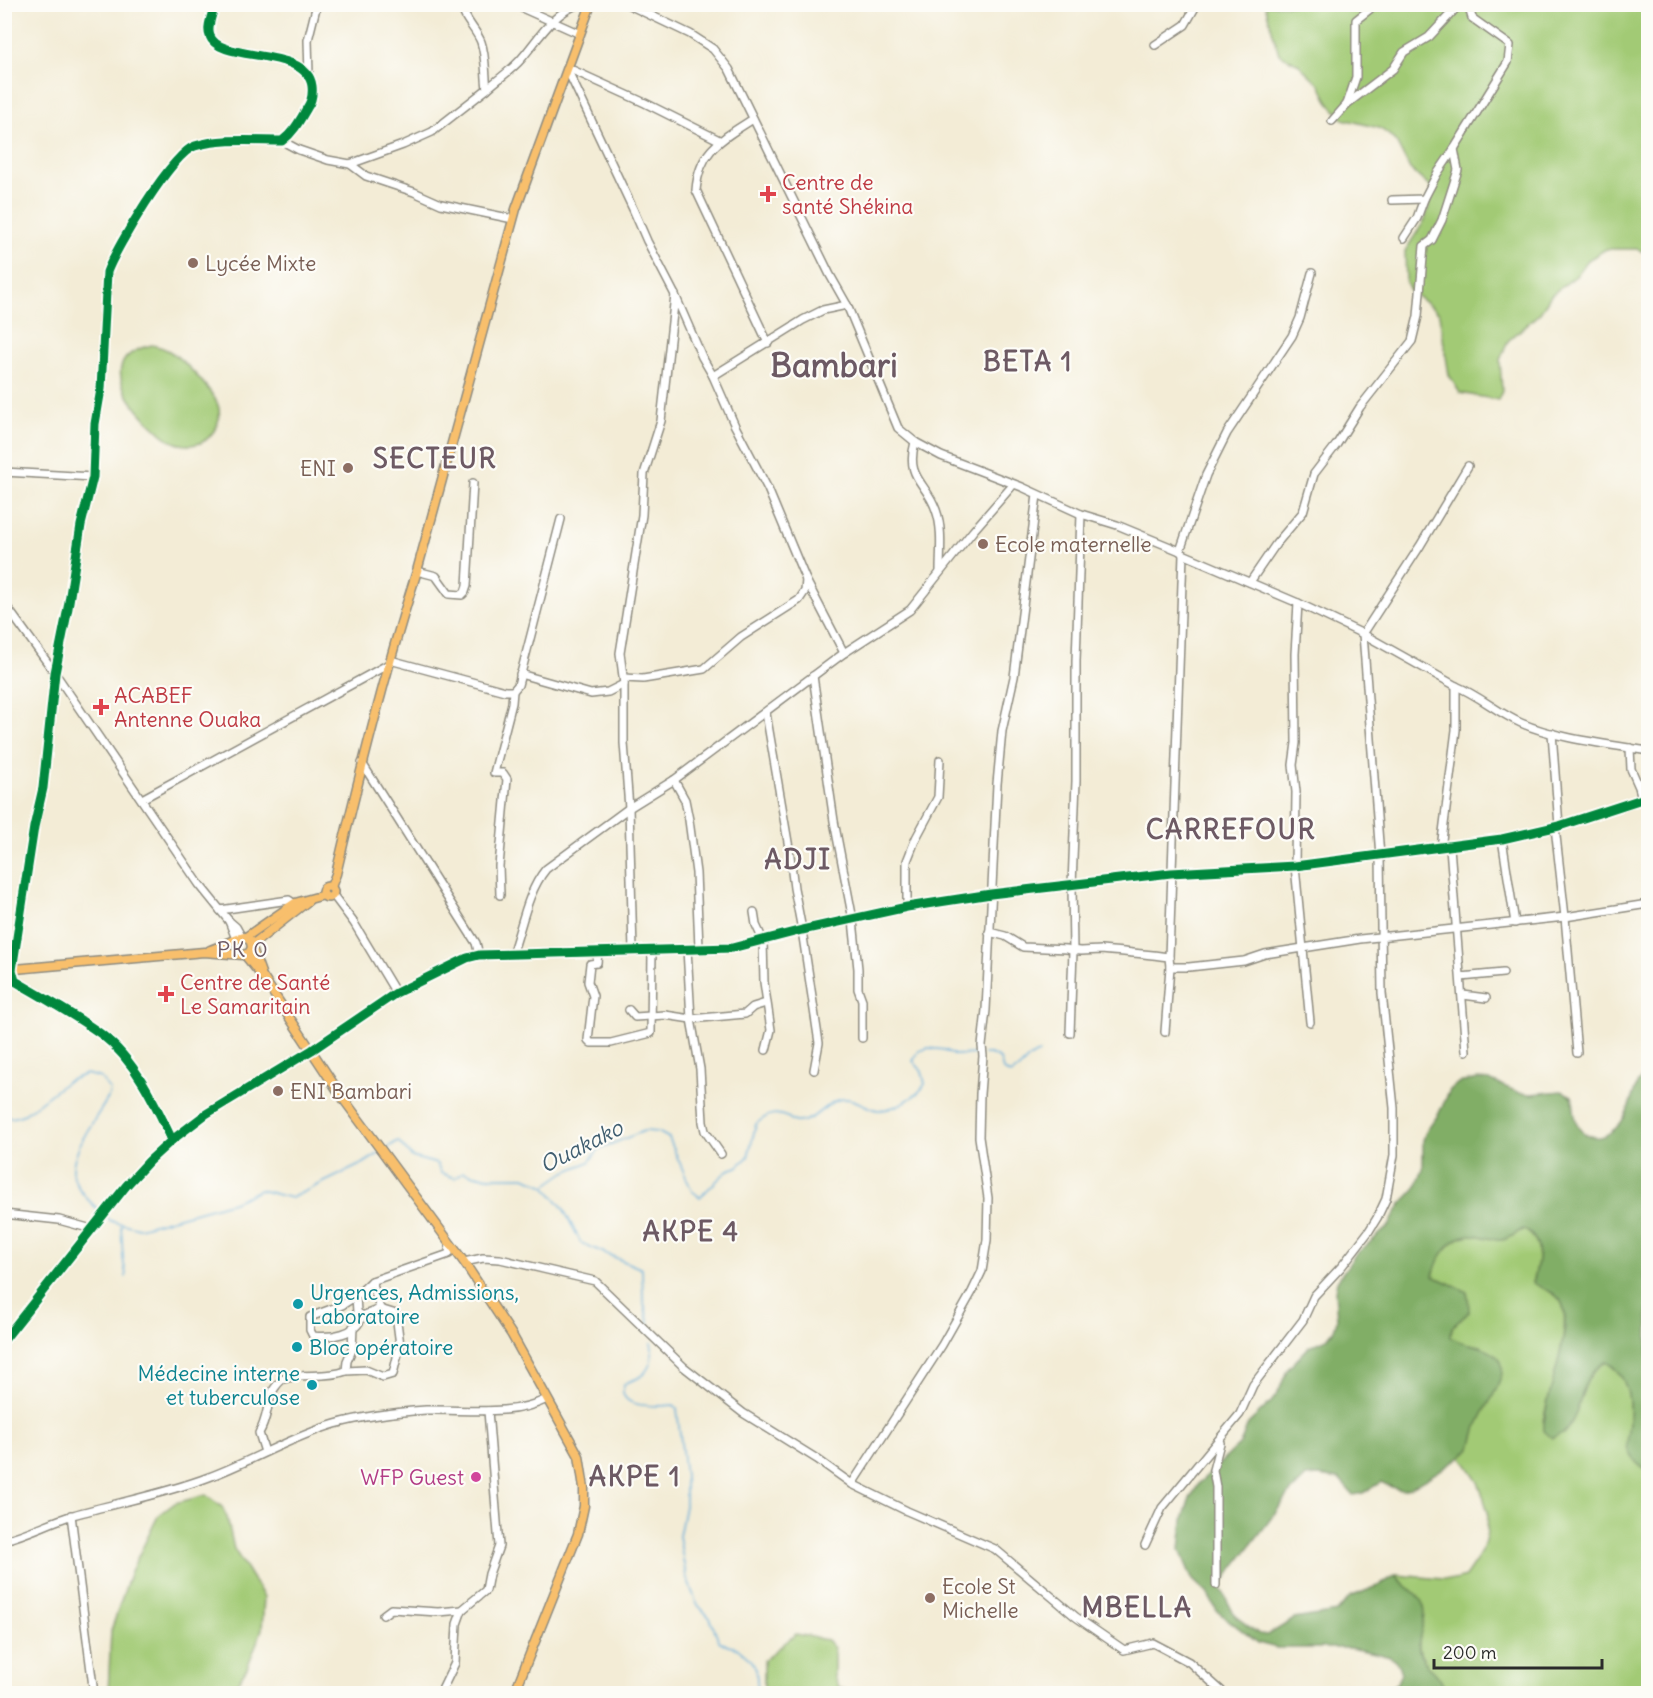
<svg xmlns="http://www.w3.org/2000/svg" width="1653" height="1698" font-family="Delius,sans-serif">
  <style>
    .green { fill: #a2ca75; stroke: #667a50; stroke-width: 1.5 }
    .forest { fill: #81ae66; stroke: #566c48; stroke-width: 1.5 }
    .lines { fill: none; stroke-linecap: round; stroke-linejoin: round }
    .stream { stroke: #61acda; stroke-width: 1.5 }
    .minor-casing { stroke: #8f8c80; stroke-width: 10 }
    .major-casing { stroke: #8f8c80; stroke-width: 11 }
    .minor { stroke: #fff; stroke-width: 7 }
    .major { stroke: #f8bf6c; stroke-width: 8 }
    .cycleway-casing { stroke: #fdfcf7; stroke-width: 13 }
    .cycleway { stroke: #00873e; stroke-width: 9 }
    .health-dot { fill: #e0444e; stroke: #fdfcf7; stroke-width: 2 }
    .education-dot { fill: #8d6e63; stroke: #fdfcf7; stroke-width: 2 }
    .culture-dot { fill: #0f9aa8; stroke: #fdfcf7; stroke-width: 2 }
    .hotel-dot { fill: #d1479c; stroke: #fdfcf7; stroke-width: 2 }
    .labels { text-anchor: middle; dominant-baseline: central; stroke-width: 4.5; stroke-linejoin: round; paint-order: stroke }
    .health-label { font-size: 21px; fill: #be3a42; stroke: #fdfcf7; text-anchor: start }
    .education-label { font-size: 21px; fill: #785e54; stroke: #fdfcf7; text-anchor: start }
    .culture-label { font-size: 21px; fill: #0d838f; stroke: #fdfcf7; text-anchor: start }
    .hotel-label { font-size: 21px; fill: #b23c85; stroke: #fdfcf7; text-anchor: end }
    .neighbourhood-label { font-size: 22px; letter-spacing: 1.5px; fill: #6d5a64; stroke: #fdfcf7 }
    .water-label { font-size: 22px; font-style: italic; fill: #415f71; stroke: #fdfcf7 }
    .district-label { font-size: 27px; font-weight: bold; letter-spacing: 1.5px; fill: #6d5a64; stroke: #fdfcf7 }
    .town-label { font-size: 33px; font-weight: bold; fill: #6d5a64; stroke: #fdfcf7 }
  </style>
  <rect width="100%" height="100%" fill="#fdfcf7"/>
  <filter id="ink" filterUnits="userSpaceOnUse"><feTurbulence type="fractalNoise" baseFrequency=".0167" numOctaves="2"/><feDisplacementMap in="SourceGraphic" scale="12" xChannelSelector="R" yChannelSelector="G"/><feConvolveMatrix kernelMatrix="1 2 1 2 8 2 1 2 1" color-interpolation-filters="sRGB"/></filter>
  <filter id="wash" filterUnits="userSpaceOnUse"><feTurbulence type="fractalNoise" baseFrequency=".008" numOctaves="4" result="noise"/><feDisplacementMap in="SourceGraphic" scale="24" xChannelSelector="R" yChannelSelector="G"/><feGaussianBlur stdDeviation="1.35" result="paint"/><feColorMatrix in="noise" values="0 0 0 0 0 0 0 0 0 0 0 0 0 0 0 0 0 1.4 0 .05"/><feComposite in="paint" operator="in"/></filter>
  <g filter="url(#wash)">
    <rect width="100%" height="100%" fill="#f3ecd6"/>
    <g class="green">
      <path d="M1265 5H1648V254L1637 249H1606L1588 260 1576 276 1551 295 1540 313 1508 341 1500 360 1502 391 1498 400 1460 393 1449 375 1439 313 1410 291 1406 282 1405 251 1425 220 1433 190 1410 169 1396 142 1388 134 1379 128 1343 119 1329 103 1320 85 1297 63 1279 54Z"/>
      <path d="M152 345C156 346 161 347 165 349 180 355 212 390 218 405 221 413 219 424 214 431 210 437 204 443 196 444 190 446 180 445 174 442 164 438 157 429 149 422 123 396 99 357 152 345Z"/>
      <path d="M1523 1229C1546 1241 1538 1263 1533 1283 1542 1289 1553 1290 1560 1300 1575 1320 1548 1395 1543 1421L1563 1434C1584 1413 1577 1376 1606 1362 1637 1379 1629 1418 1627 1447L1646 1470 1648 1471V1693H1445C1442 1672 1420 1665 1419 1647 1418 1638 1422 1627 1424 1618L1396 1575 1455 1580 1465 1577 1482 1552 1487 1532 1488 1512 1478 1481 1461 1456 1471 1448 1477 1425 1496 1388 1480 1346 1459 1343 1451 1337 1452 1327 1469 1312 1458 1287 1433 1277C1436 1259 1452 1234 1473 1235 1484 1235 1495 1242 1506 1239 1512 1237 1518 1232 1523 1229Z"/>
      <path d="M206 1495 222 1507 227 1517 234 1549 264 1597 262 1629 247 1668 236 1685 226 1693H108L111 1631 131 1571 158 1516 175 1503Z"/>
      <path d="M796 1634 827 1640 834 1648V1678L839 1688 854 1693H761L764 1690V1660Z"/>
    </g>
    <path class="forest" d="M1648 1072V1264L1645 1276 1648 1304V1471C1639 1467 1630 1457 1627 1447 1626 1440 1628 1431 1629 1424 1631 1401 1628 1374 1606 1362 1571 1379 1589 1425 1552 1438L1544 1431C1542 1399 1578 1323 1560 1300 1553 1290 1542 1289 1533 1283 1538 1263 1546 1241 1523 1229 1518 1232 1512 1237 1506 1239 1495 1243 1484 1235 1473 1235 1452 1234 1437 1258 1433 1276L1468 1292 1469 1312 1452 1327 1451 1337C1466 1348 1489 1342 1500 1360 1503 1365 1503 1371 1501 1377 1496 1395 1483 1410 1477 1427 1474 1434 1474 1443 1469 1449 1463 1457 1412 1489 1403 1490 1396 1490 1387 1485 1381 1482L1363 1493 1353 1495 1339 1479 1319 1476 1306 1477 1291 1492 1220 1586 1235 1616 1259 1634 1268 1635 1294 1619 1337 1612 1350 1597 1380 1585 1396 1575C1403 1586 1421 1594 1424 1607 1428 1621 1416 1636 1419 1650 1422 1668 1442 1670 1445 1693H1382L1397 1683 1401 1673 1398 1664 1390 1657 1380 1654 1350 1648H1277L1258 1643 1217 1611 1207 1593 1192 1579 1180 1550 1183 1520 1189 1500 1200 1482 1240 1444 1248 1424 1272 1401 1279 1391 1287 1370 1309 1347 1327 1339 1334 1330 1337 1320 1335 1291 1337 1281 1355 1255 1389 1226 1400 1205 1415 1189 1423 1170V1140L1427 1130 1438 1115 1450 1090 1458 1083 1478 1079 1489 1080 1520 1093 1531 1094 1562 1091 1572 1096C1575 1106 1573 1119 1579 1128 1583 1134 1588 1136 1595 1137 1601 1138 1607 1135 1612 1131 1634 1117 1629 1083 1648 1072Z"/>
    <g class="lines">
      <g class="stream">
        <path d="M984 1054H990L1000 1059 1003 1070 1010 1074C1023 1069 1026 1056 1039 1053"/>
        <path d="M4 1113 12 1118 25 1114 66 1082 86 1074 101 1078 110 1090 108 1098C97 1117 71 1150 73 1172 74 1188 91 1203 102 1213"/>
        <path d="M384 1150 398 1141 412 1157 437 1164 441 1173 455 1178 463 1172 484 1177H525L545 1186 565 1172 589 1162 599 1149 644 1131 658 1132 669 1138 692 1191 700 1197 728 1170 737 1167 748 1157 756 1124C768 1114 774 1111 789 1118 791 1120 794 1122 797 1122 813 1123 824 1104 838 1100 854 1095 864 1108 878 1110 892 1111 919 1096 925 1084L922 1071 913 1061 919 1051 928 1048 945 1050 954 1055 979 1054"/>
        <path d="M545 1186 563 1208 581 1243 642 1269 643 1298 650 1330"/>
        <path d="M105 1216 111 1221 139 1228 233 1202 260 1190 291 1198 364 1163 380 1153"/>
        <path d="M121 1226C122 1237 122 1245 123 1256 123 1263 126 1270 126 1277"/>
        <path d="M651 1343C654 1355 651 1371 638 1378 633 1381 629 1380 624 1384 615 1410 658 1406 673 1405L677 1409 685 1476V1506L679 1536 686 1576 697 1604 710 1618 719 1641 728 1646 737 1648 752 1661 756 1670 757 1680 755 1694"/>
      </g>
    </g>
  </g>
  <g filter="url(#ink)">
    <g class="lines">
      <defs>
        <g id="minor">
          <path d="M513 4 580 34"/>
          <path d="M627 4 690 34 713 49 729 69 830 275 847 305 898 428 915 442 941 456 1022 487 1081 514 1117 525 1180 551 1183 554 1298 603 1363 634 1456 686C1480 696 1498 713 1521 723 1557 739 1609 744 1648 751"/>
          <path d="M1155 45 1185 25 1197 4"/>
          <path d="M568 68 645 103 719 140"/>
          <path d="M568 71 633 209 647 241 675 295 702 357 713 376 735 426 768 489 806 580 844 653"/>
          <path d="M309 75 308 40 317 4"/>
          <path d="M487 89C498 79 512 70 522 58 539 38 553 13 579 4"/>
          <path d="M1347 104 1393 69 1404 52 1429 37 1457 7 1467 6"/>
          <path d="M753 119C722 139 699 150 696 190L768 343"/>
          <path d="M1332 121 1347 104 1356 77V20L1370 9V4"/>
          <path d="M282 141 299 150 328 160 350 164 403 145 432 132 487 89C485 74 486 56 481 42 476 29 463 19 461 4"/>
          <path d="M350 164 366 176 414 192 441 204 513 219"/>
          <path d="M1392 200 1424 199 1437 174 1454 149"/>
          <path d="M1404 238 1417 218 1424 199"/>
          <path d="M713 376 803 320 823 310 847 305"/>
          <path d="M915 442C905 479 926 481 936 510 943 529 940 552 940 571"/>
          <path d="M4 472 93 477"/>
          <path d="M1180 551 1206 475 1227 433 1292 336 1300 318 1312 273"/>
          <path d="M417 571 436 576 449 594 462 595 465 592 467 586 473 483"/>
          <path d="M1250 582 1276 544 1303 512 1314 474 1337 444 1360 407 1412 341 1418 316 1424 246 1432 240 1442 220 1458 170 1454 149 1508 62 1510 45 1472 18 1468 4"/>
          <path d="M4 603 55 673 199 884 229 921 236 927 241 936"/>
          <path d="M1298 603 1295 654 1296 743 1293 765 1296 792 1295 866 1310 1022"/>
          <path d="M390 660 505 691H513L518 685 561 519"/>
          <path d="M520 674 591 694 608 692 624 684"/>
          <path d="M813 676 834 821 853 920 858 969V989L862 1000V1038"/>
          <path d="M624 678 643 679 704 669 741 637 799 600 805 591 806 580"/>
          <path d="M766 713 789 848 794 888 802 930 819 1043 814 1070"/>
          <path d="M1552 733 1559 826"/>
          <path d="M1630 748 1631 769 1639 787 1642 799"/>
          <path d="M362 763 476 943 479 955"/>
          <path d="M674 780 685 800 689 820 696 873 699 948"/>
          <path d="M142 799 389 664"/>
          <path d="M1555 827 1565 917 1577 1053"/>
          <path d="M1502 839 1515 923"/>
          <path d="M1450 847 1466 1051"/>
          <path d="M1441 848 1456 730V686"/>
          <path d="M333 895 354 923 396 993"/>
          <path d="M500 895 499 866 507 779 503 773H494L512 703 513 691"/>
          <path d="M907 907V861L916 838 938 797 940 760"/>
          <path d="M220 910 289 900 296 905"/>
          <path d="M754 912 756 925 763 940 764 982 771 1030 766 1050"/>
          <path d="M229 921 236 939"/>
          <path d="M989 932 1005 936 1023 947 1067 949C1078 953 1090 950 1101 950 1124 952 1146 954 1169 957L1170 967H1189L1244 961 1265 954 1360 939 1565 917 1648 904"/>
          <path d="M687 949 691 1019 700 1069 703 1122 705 1131 721 1154"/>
          <path d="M633 951 629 808 624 743V684L620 653 642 515 644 474 661 421 675 295"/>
          <path d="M598 952 597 963 590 964 588 982 593 996 588 1040 591 1043H611L651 1033 652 951"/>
          <path d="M512 954C522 927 527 892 546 869L629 808 674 780 844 653 910 610 973 531 1013 485"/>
          <path d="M1169 957 1183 554"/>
          <path d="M1461 977 1503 973"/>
          <path d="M1463 995 1486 998"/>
          <path d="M629 1010 635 1017 665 1015 691 1019 745 1014 753 1007 766 1003"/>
          <path d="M1165 1032 1170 967"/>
          <path d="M1070 1033 1073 951 1072 885 1076 781V661L1081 514"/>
          <path d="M172 1140C155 1103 135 1060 101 1034 75 1015 44 998 15 981L12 970 34 827 43 788 55 673 68 608 81 525 93 477 95 424 101 389 107 272C116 248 172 153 195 146 220 138 256 141 282 141 294 132 300 120 307 108 312 101 313 95 312 86 307 46 219 63 210 36 206 27 213 13 215 4"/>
          <path d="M4 1214 59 1220 92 1229"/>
          <path d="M464 1262 483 1258 500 1259 595 1281 684 1367 743 1413 817 1459 852 1484 907 1511 995 1549 1076 1617 1124 1650 1153 1643 1189 1662 1225 1694"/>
          <path d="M356 1296 357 1312 362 1316 380 1309"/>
          <path d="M362 1316C357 1335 330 1338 313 1336L310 1330V1317L342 1305 356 1296 372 1281 449 1254 450 1243"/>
          <path d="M353 1327 352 1350 347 1361 346 1371 366 1370 383 1377 393 1374 400 1345 396 1314 380 1309 372 1281"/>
          <path d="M4 1340 126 1186 149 1161 172 1140 206 1114 312 1050 396 993 467 958 479 955 732 948 802 930 907 907 991 894 1171 873 1295 866 1502 839 1559 826 1648 797"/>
          <path d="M265 1452 259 1433C268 1419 266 1404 274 1389 277 1385 280 1380 284 1379 302 1372 324 1379 346 1371"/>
          <path d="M852 1484 942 1345 972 1292 982 1271 987 1240 988 1198 979 1137 980 1094 983 1056 982 1046 986 1010 997 784 1002 731 1014 677 1037 495"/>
          <path d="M71 1515 94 1694"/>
          <path d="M4 1540C28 1534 50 1522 73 1515 119 1502 165 1494 209 1477 252 1461 291 1437 335 1424 364 1416 396 1412 426 1410 465 1409 511 1417 547 1399"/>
          <path d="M1145 1545 1162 1508 1240 1414 1253 1385 1303 1320 1314 1296 1342 1266 1369 1231 1377 1218 1386 1199 1394 1155V1108L1382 993 1380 856 1363 634 1420 546 1468 466"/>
          <path d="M1216 1585V1487L1213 1470 1220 1443"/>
          <path d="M383 1615 391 1609 438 1612 462 1610 486 1590 489 1574 499 1546 488 1411"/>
          <path d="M440 1694 455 1663 457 1624 462 1610"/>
        </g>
        <g id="major">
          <circle cx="328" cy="892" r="5.5"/>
          <path d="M331 887 336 874C360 772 385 671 417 571L516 209 591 4"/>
          <path d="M246 937 295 903 324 895"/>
          <path d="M252 945 308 901"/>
          <path d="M210 950C221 947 238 936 246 937L251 942 252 948 261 973"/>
          <path d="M245 955 262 976 342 1097 464 1262 512 1335 579 1456 584 1488V1506L578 1534 514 1694"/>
          <path d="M4 970 204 952 243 955 249 953 252 948"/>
        </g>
      </defs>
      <use href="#minor" class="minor-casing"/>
      <use href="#major" class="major-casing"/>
      <use href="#minor" class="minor"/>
      <use href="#major" class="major"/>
      <defs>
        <g id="cycleway">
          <path d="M172 1140C155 1103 135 1060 101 1034 75 1015 44 998 15 981L12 970 34 827 43 788 55 673 68 608 81 525 93 477 95 424 101 389 107 272C116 248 172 153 195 146 220 138 256 141 282 141 294 132 300 120 307 108 312 101 313 95 312 86 307 46 219 63 210 36 206 27 213 13 215 4"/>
          <path d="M4 1340 126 1186 149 1161 172 1140 206 1114 312 1050 396 993 467 958 479 955 732 948 802 930 907 907 991 894 1171 873 1295 866 1502 839 1559 826 1648 797"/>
        </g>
      </defs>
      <use href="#cycleway" class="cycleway-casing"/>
      <use href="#cycleway" class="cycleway"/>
    </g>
  </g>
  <g class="health-dot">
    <path d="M765 185h6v6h6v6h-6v6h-6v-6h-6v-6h6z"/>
    <path d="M98 698h6v6h6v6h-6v6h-6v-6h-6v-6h6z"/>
    <path d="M163 985h6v6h6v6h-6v6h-6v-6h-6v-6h6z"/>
  </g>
  <g class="education-dot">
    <circle cx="193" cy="263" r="6"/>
    <circle cx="348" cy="468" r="6"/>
    <circle cx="983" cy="544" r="6"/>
    <circle cx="278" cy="1091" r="6"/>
    <circle cx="930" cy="1598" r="6"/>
  </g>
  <g class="culture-dot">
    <circle cx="298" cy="1304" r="6"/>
    <circle cx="297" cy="1347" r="6"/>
    <circle cx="312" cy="1385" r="6"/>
  </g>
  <circle class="hotel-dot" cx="476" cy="1477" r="6"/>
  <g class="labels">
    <g class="health-label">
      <text x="782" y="182">Centre de<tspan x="782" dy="24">santé Shékina</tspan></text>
      <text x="114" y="695">ACABEF<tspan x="114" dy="24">Antenne Ouaka</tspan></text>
      <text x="180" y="982">Centre de Santé<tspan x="180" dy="24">Le Samaritain</tspan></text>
    </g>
    <g class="education-label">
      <text x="205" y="263">Lycée Mixte</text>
      <text x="336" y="468" text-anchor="end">ENI</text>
      <text x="995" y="544">Ecole maternelle</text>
      <text x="290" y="1091">ENI Bambari</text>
      <text x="942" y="1586">Ecole St<tspan x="942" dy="24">Michelle</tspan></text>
    </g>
    <g class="culture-label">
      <text x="310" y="1292">Urgences, Admissions,<tspan x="310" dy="24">Laboratoire</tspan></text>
      <text x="309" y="1347">Bloc opératoire</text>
      <text x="300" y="1373" text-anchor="end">Médecine interne<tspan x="300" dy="24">et tuberculose</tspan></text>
    </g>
    <g class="hotel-label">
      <text x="464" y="1477">WFP Guest</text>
    </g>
    <g class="neighbourhood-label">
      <text x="243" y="949">PK 0</text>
    </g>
    <g class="water-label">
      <text transform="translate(581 1146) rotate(-27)">Ouakako</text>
    </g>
    <g class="district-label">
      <text x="1028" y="361">BETA 1</text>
      <text x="435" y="458">SECTEUR</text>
      <text x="1231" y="829">CARREFOUR</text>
      <text x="798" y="859">ADJI</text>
      <text x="691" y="1231">AKPE 4</text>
      <text x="635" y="1476">AKPE 1</text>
      <text x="1137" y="1607">MBELLA</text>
    </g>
    <g class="town-label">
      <text x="834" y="365">Bambari</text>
    </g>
  </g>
  <rect width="1653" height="1698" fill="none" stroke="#fdfcf7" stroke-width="24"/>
  <path d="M1434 1659v9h168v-9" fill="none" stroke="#2b2b2b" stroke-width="3"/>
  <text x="1443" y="1659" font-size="18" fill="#2b2b2b" stroke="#fdfcf7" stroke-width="4.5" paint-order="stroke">200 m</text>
</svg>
